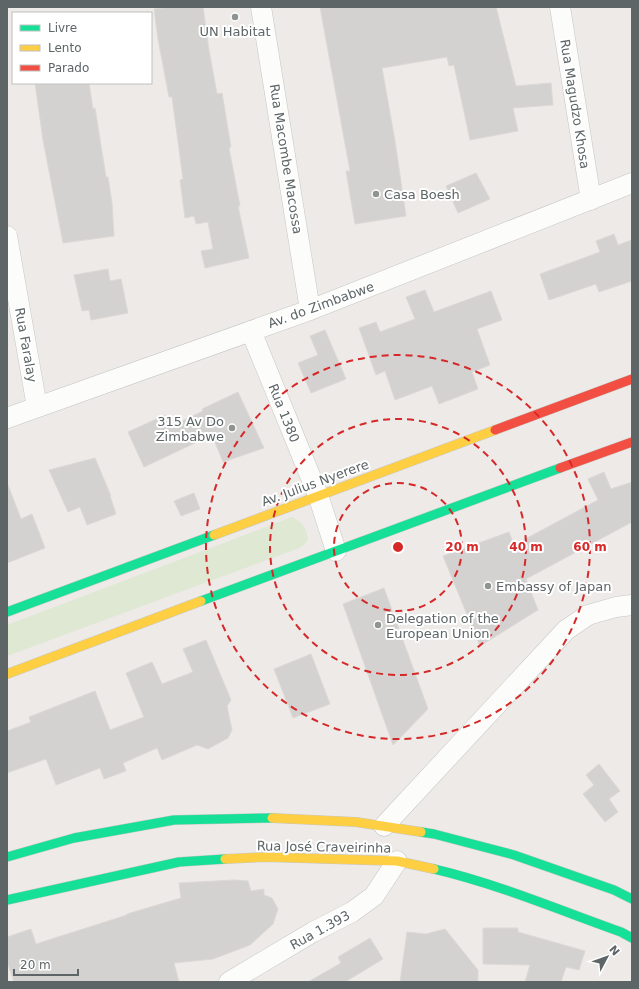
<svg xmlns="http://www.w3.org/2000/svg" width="639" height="989" font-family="'DejaVu Sans',sans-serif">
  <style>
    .green { fill: #dee8d3 }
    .building { fill: #d4d2d1; stroke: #dcd8d6 }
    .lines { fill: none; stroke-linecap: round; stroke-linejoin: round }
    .street-casing { stroke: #c7c7c6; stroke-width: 21 }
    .fast-casing { stroke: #c6c7c6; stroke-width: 10 }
    .slow-casing { stroke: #c6c7c6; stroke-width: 10 }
    .jam-casing { stroke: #c6c7c6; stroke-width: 10 }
    .street { stroke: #fcfcfb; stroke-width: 20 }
    .fast { stroke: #16e098; stroke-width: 9 }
    .slow { stroke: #ffcf43; stroke-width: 9 }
    .jam { stroke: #f24e42; stroke-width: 9 }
    .ring { fill: none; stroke: #d62828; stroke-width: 2; stroke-dasharray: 7 5 }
    .poi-dot { fill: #8f9493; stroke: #fff; stroke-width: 1.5 }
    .labels { text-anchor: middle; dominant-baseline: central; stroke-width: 4; stroke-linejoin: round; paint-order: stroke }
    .poi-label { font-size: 13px; fill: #5d6566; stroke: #fff; text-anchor: start }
    .street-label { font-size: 13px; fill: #5d6566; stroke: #fff }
    .centre { fill: #d62828; stroke: #fff; stroke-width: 2 }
    .ring-label { font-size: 12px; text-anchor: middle; font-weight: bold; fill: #d62828; stroke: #fff; stroke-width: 4; stroke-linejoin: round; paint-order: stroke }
  </style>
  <rect width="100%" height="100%" fill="#edeae7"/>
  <path class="green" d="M292 517C304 524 305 526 308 539L305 544 299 548 7 656V625Z"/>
  <g class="building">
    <path d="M171 7H203L209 50 217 94 222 93 231 147 229 148 240 206H238L249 258 205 268 201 251 213 249 208 222 196 224 194 216 185 218 180 180 183 179 172 97H169L158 39 154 9Z"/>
    <path d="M320 7H496L516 86 551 83 553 105 513 108 518 131 470 140 454 65 449 66 447 57 382 68 395 141 406 216 355 224 346 171H350Z"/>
    <path d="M35 83H89L93 109 95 108 106 177H108L112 203 114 236 63 243 43 140Z"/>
    <path d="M476 173 490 199 458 213 446 186Z"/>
    <path d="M614 234 618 245 632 240V281L599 292 596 284 549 300 540 274 600 252 596 241Z"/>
    <path d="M108 269 110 281 121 279 128 313 91 320 89 310 82 311 74 275Z"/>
    <path d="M425 290 434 312 491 291 502 320 477 329 490 365 472 372 478 389 439 404 432 386 395 400 385 371 376 375 359 328 376 322 380 332 415 319 406 297Z"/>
    <path d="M325 330 346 379 311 393 298 363 318 355 310 336Z"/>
    <path d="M238 392 264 448 223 462 212 435 144 467 128 432 165 415 170 427 203 411 202 409Z"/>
    <path d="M95 458 111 496H110L116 514 87 525 80 507 68 512 49 470Z"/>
    <path d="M604 472 611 489 632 482V522L526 579 538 610 480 646 443 556 509 532 514 545 598 500 588 479Z"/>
    <path d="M8 485 21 519 32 514 45 548 7 563V486Z"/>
    <path d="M194 493 200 509 181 516 174 501Z"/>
    <path d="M384 588 428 709 393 745 343 604Z"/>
    <path d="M206 640 231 700 227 706 232 730 228 738 208 749 197 745 162 760 157 748 123 763 126 771 104 779 100 768 56 785 46 759 7 773V731L31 722 29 717 95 691 110 730 144 717 126 673 152 662 162 684 193 672 183 649Z"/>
    <path d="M311 654 330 704 293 718 274 669Z"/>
    <path d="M599 764 620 791 609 799 618 812 605 822 583 794 594 785 586 775Z"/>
    <path d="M234 880 248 881 251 891 264 889V895L272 898 278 909 273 924 250 945 213 959 174 963 179 982H14L7 961V937L31 929 36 944 127 915V914L181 898 179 883Z"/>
    <path d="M483 928H518V932L585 951 579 970 566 967 561 982H525L530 965 483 964Z"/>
    <path d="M445 929 478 970V982H400L407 932 426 934Z"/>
    <path d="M370 938 383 959 345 982H308L341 963 338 957Z"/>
  </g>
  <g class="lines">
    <defs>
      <g id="street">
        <path d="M261 7 310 310"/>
        <path d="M560 7 591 200"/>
        <path d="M7 236 37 407"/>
        <path d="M251 331 318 495 336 551"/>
        <path d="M7 418 310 310 632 183"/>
        <path d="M384 826 566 630 588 615 616 607 632 605"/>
        <path d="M229 982 313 932 352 912 374 896 397 861"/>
      </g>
      <g id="fast">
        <path d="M201 601 560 468"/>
        <path d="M7 612 214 535"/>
        <path d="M421 832 434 834 514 855 614 890 632 899"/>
        <path d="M7 857 74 838 174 820 272 818"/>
        <path d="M434 869C498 884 559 910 621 932L632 938"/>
        <path d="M7 900 179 862 225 859"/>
      </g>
      <g id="slow">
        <path d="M214 535 495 430"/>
        <path d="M7 674 201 601"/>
        <path d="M272 818 356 822 421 832"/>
        <path d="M225 859 266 857 397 861 434 869"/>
      </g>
      <g id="jam">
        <path d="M495 430 632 379"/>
        <path d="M560 468 632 442"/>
      </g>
    </defs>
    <use href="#street" class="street-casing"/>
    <use href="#fast" class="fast-casing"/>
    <use href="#slow" class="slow-casing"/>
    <use href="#jam" class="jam-casing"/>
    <use href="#street" class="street"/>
    <use href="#fast" class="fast"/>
    <use href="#slow" class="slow"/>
    <use href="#jam" class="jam"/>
  </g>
  <g class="ring">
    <circle cx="398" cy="547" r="64"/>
    <circle cx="398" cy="547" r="128"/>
    <circle cx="398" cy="547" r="192"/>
  </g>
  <g class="poi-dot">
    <circle cx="235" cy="17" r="4"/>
    <circle cx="376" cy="194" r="4"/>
    <circle cx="232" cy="428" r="4"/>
    <circle cx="488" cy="586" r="4"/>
    <circle cx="378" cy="625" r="4"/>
  </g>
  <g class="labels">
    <g class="poi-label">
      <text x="235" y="31" text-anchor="middle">UN Habitat</text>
      <text x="384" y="194">Casa Boesh</text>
      <text x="224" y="421" text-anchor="end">315 Av Do<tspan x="224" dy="15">Zimbabwe</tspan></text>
      <text x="496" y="586">Embassy of Japan</text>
      <text x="386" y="618">Delegation of the<tspan x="386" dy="15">European Union</tspan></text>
    </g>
    <g class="street-label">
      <text transform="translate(575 104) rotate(81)">Rua Magudzo Khosa</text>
      <text transform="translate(286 159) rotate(81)">Rua Macombe Macossa</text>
      <text transform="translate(321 305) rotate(-20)">Av. do Zimbabwe</text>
      <text transform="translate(26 345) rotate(80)">Rua Faralay</text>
      <text transform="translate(284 413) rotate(68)">Rua 1380</text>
      <text transform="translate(315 483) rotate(-20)">Av. Julius Nyerere</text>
      <text transform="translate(324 847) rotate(1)">Rua José Craveirinha</text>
      <text transform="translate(320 930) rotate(-29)">Rua 1.393</text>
    </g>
  </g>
  <circle cx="398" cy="547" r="6" class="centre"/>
  <g class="ring-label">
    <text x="462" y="551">20 m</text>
    <text x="526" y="551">40 m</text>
    <text x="590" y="551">60 m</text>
  </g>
  <rect width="639" height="989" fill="none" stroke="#5d6566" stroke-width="16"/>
  <rect x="12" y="12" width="140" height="72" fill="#ffffff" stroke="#bec1c2"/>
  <rect x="20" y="25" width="20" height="6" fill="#16e098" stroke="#bec1c2"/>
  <text x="48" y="32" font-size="12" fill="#5d6566">Livre</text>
  <rect x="20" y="45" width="20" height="6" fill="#ffcf43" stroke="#bec1c2"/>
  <text x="48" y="52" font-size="12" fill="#5d6566">Lento</text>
  <rect x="20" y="65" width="20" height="6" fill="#f24e42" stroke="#bec1c2"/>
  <text x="48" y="72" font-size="12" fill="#5d6566">Parado</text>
  <g transform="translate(607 957) rotate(49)" stroke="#ffffff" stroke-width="3" paint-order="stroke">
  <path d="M0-3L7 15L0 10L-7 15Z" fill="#5d6566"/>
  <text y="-6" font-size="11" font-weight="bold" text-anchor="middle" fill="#5d6566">N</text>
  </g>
  <path d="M14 969v6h64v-6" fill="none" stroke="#5d6566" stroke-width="2"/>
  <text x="20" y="969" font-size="12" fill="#5d6566" stroke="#ffffff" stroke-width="3" paint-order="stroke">20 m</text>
</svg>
